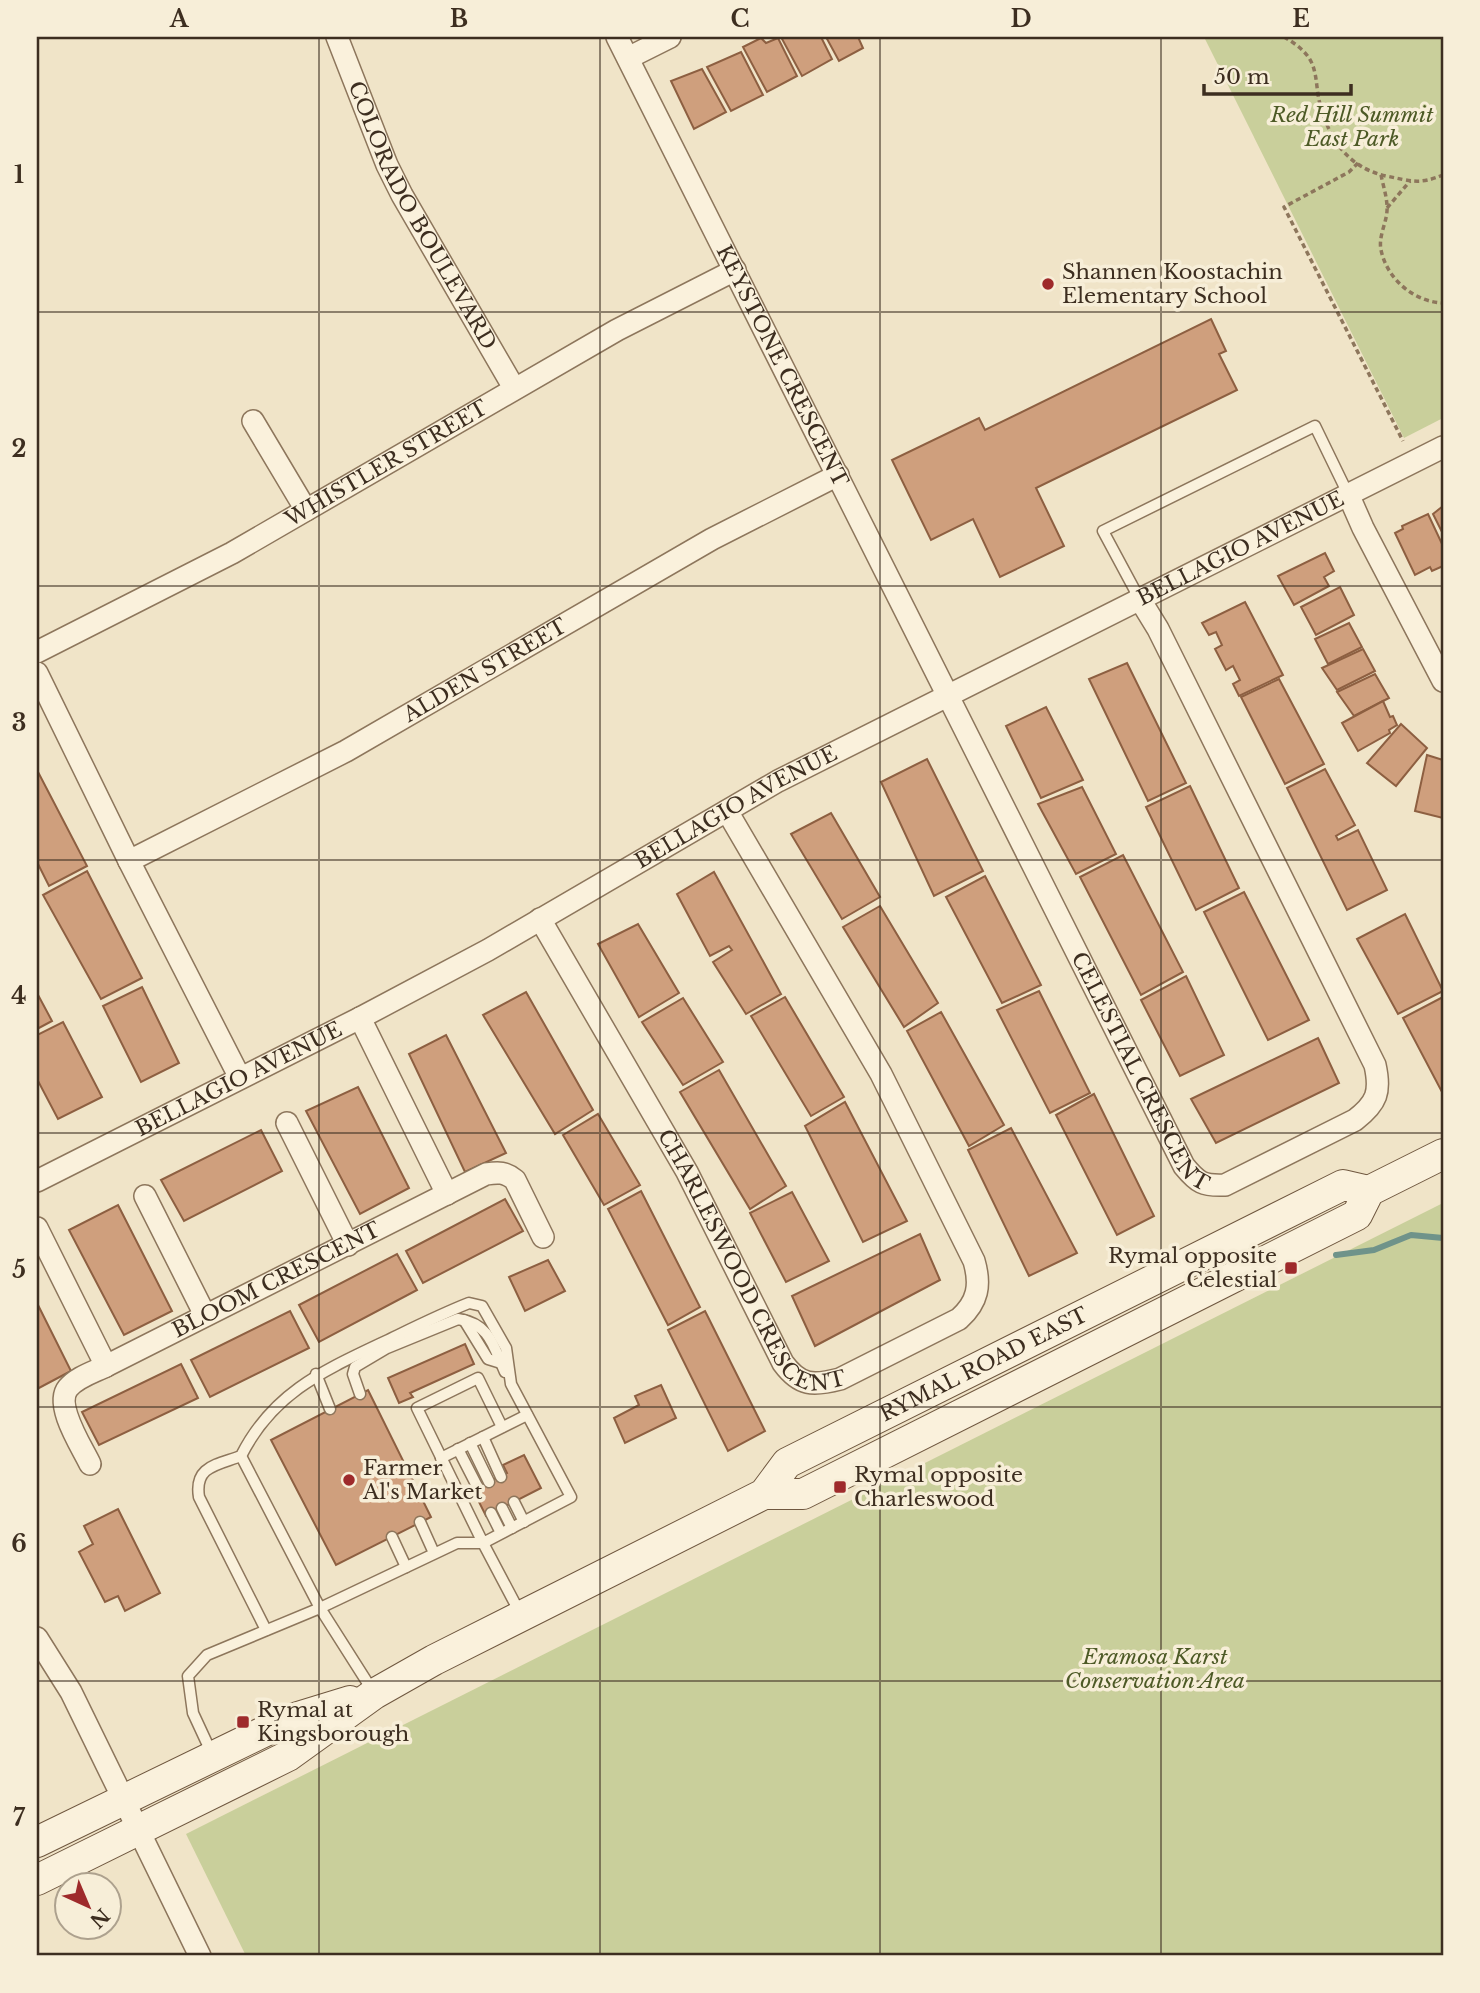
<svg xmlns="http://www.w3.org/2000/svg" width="1480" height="1993" font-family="'Libre Baskerville',serif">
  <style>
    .green { fill: #c9cf9b }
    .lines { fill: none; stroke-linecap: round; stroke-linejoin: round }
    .stream { stroke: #6f938a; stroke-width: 6 }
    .building { fill: #cf9f7d; stroke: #8d5f41; stroke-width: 2 }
    .service-casing { stroke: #8d765c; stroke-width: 13 }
    .minor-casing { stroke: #8d765c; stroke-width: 24 }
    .secondary-casing { stroke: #6f573f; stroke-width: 32 }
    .path { stroke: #8d765c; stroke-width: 3.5; stroke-dasharray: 5 3.5; stroke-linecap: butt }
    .service { stroke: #faf1dc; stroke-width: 10 }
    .minor { stroke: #faf1dc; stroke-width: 21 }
    .secondary { stroke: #faf1dc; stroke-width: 30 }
    .grid { fill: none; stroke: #3d2e20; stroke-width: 2; stroke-opacity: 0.55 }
    .poi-dot { fill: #9e2a2b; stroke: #f7eed8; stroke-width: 2.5 }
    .labels { text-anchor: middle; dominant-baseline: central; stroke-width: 7; stroke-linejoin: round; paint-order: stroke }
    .park-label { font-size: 21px; font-style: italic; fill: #4d5a26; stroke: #f7eed8 }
    .street-label { font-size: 21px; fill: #3d2e20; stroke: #f7eed8 }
    .poi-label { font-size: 21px; fill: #3d2e20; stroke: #f7eed8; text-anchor: start }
    .neatline { fill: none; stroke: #3d2e20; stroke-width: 2.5 }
    .grid-label { font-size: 23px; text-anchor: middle; font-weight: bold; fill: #3d2e20 }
  </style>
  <rect width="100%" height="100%" fill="#f0e4c8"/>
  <g class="green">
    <path d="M1204 37H1443V418L1404 438Z"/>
    <path d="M1443 1203V1956H246L186 1834Z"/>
  </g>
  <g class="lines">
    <path class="stream" d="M1336 1255 1374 1250 1411 1235 1443 1238"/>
  </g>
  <g class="building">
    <path d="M781 37H821L832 59 802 76Z"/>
    <path d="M826 37H858L863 48 839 61Z"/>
    <path d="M761 38 766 43 778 38 797 76 767 92 743 47Z"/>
    <path d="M741 52 763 95 731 111 707 67Z"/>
    <path d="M702 69 726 112 694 129 671 81Z"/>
    <path d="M1211 319 1226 351 1219 354 1237 390 1036 488 1064 546 1000 577 973 519 931 540 892 460 979 418 985 430Z"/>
    <path d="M1443 506V534L1433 514Z"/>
    <path d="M1428 514 1443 546V566L1432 571 1430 567 1415 575 1395 533 1403 529 1402 526Z"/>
    <path d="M1325 553 1334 571 1324 577 1329 586 1294 605 1278 576Z"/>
    <path d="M1340 587 1354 615 1316 635 1301 607Z"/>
    <path d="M1245 602 1283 675 1239 696 1233 684 1240 680 1233 666 1226 670 1215 649 1222 645 1216 632 1209 635 1202 623Z"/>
    <path d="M1349 623 1362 647 1328 664 1315 639Z"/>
    <path d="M1363 649 1375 671 1337 690 1322 668Z"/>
    <path d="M1127 663 1186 783 1148 801 1089 679Z"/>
    <path d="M1375 674 1389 698 1354 716 1337 692Z"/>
    <path d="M1279 679 1324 764 1285 784 1241 697Z"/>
    <path d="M1383 701 1390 717 1393 716 1397 725 1389 730 1390 733 1358 751 1342 723Z"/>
    <path d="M1046 707 1083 780 1041 798 1006 726Z"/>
    <path d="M1401 724 1427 748 1396 786 1367 763Z"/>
    <path d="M1427 755 1443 760V818L1415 811Z"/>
    <path d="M927 759 983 871 934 896 881 782Z"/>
    <path d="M1325 769 1355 825 1336 836 1338 840 1358 830 1387 890 1347 910 1287 788Z"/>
    <path d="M37 770 87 866 49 886 37 862Z"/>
    <path d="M1190 786 1239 888 1196 910 1146 807Z"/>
    <path d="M1082 787 1116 854 1076 874 1038 804Z"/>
    <path d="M831 813 880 897 842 919 791 834Z"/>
    <path d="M1123 855 1183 972 1141 995 1080 877Z"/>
    <path d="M87 871 142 978 101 999 43 895Z"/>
    <path d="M714 872 781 994 746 1014 713 962 732 950 729 946 710 956 677 894Z"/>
    <path d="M985 876 1041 985 1002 1003 946 897Z"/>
    <path d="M1244 892 1309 1020 1268 1040 1204 912Z"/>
    <path d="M880 906 938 1003 904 1027 843 927Z"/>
    <path d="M1405 914 1443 991 1398 1014 1357 939Z"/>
    <path d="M638 924 679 993 639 1017 598 944Z"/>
    <path d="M1186 976 1224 1055 1180 1076 1141 1000Z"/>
    <path d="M142 987 179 1063 141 1082 103 1006Z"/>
    <path d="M1039 991 1090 1093 1050 1113 997 1010Z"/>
    <path d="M526 992 593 1110 555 1134 483 1015Z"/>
    <path d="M37 993 52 1021 37 1029Z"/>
    <path d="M785 997 844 1097 811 1116 751 1016Z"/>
    <path d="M1443 997V1092H1442L1403 1018Z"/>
    <path d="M683 998 723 1062 683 1085 642 1022Z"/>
    <path d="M941 1012 1004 1125 969 1146 907 1031Z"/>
    <path d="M63 1022 102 1097 58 1119 37 1079V1035Z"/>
    <path d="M446 1035 506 1153 465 1172 409 1054Z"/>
    <path d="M1318 1038 1339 1083 1216 1143 1191 1099Z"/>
    <path d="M719 1070 786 1186 750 1209 680 1092Z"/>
    <path d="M358 1087 409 1188 360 1214 306 1111Z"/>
    <path d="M1094 1094 1154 1216 1117 1235 1056 1115Z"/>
    <path d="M845 1102 907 1221 863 1242 805 1126Z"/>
    <path d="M598 1114 640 1185 604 1205 563 1135Z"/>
    <path d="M1011 1128 1077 1253 1029 1276 968 1150Z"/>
    <path d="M261 1130 282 1171 184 1221 161 1180Z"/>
    <path d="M641 1191 700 1307 668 1325 608 1209Z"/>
    <path d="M792 1192 829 1261 786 1282 750 1213Z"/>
    <path d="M505 1199 523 1231 423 1283 406 1251Z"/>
    <path d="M118 1205 172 1311 124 1335 69 1230Z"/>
    <path d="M920 1234 940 1280 815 1346 792 1296Z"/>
    <path d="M397 1254 417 1290 319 1342 299 1305Z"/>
    <path d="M548 1260 565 1291 525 1311 509 1277Z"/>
    <path d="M37 1303 71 1371 37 1389Z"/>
    <path d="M290 1311 309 1348 210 1397 191 1360Z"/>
    <path d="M705 1311 765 1431 728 1451 668 1330Z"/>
    <path d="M465 1344 474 1364 410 1393 413 1397 399 1403 388 1378Z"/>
    <path d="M181 1364 198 1398 99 1445 82 1412Z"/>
    <path d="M661 1385 676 1418 625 1443 614 1418 639 1405 635 1396Z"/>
    <path d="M368 1390 431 1517 336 1565 271 1440Z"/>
    <path d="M524 1455 541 1488 486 1516 473 1490 507 1473 503 1465Z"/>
    <path d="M118 1509 160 1593 125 1611 118 1596 105 1602 79 1552 93 1544 84 1526Z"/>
  </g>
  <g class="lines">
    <defs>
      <g id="service">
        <path d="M1139 598 1103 531 1315 426 1348 494"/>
        <path d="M464 1320 488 1359 501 1363"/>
        <path d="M316 1374 330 1409"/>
        <path d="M360 1394 353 1374 355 1367 387 1348 458 1319C490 1324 493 1345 505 1372"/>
        <path d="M483 1437 501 1477"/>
        <path d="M470 1443 489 1482"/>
        <path d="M458 1449 478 1488"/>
        <path d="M441 1458 527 1415"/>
        <path d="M514 1502 524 1522"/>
        <path d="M502 1508 512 1528"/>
        <path d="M491 1513 501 1533"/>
        <path d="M420 1522 434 1553"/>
        <path d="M392 1537 406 1567"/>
        <path d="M266 1630 199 1497C194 1466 217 1465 241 1456 273 1392 325 1370 386 1341 413 1328 441 1314 469 1303L482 1306 506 1348 511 1384 571 1497 483 1543 417 1408 478 1378 502 1427"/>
        <path d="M374 1693 320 1608 457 1543H483L520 1613"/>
        <path d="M212 1754 193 1713 188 1676 207 1655 320 1608 241 1456"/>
      </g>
      <g id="minor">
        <path id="s1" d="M337 37 387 165 402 195 514 388"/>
        <path id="s2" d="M617 37 1184 1166C1198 1183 1203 1186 1225 1185L1355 1120C1377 1103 1381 1092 1375 1065L1158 629 1139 598"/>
        <path d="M628 58 670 37"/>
        <path d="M253 421 306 510"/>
        <path d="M1348 494 1363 528 1443 681"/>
        <path id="s3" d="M37 652 232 553 617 330 735 270"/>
        <path d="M37 673 129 861 240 1078"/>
        <path id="s4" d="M129 861 346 751 712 539 838 475"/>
        <path id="s5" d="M540 919 687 1172 783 1363C800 1386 813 1386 840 1379L959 1319C978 1302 981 1285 974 1261L881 1074 727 811"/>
        <path d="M360 1018 447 1194"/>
        <path d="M287 1123 348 1245"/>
        <path id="s6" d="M37 1181 360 1018 488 950 778 781 1443 447"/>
        <path d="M145 1196 205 1315"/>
        <path id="s7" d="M37 1228 106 1366 486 1174C499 1172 505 1172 515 1180L543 1237"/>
        <path d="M90 1464C82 1447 54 1405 68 1388 77 1377 94 1372 106 1366"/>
        <path d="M37 1638 71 1692 200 1956"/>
      </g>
      <g id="secondary">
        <path d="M764 1494H803L1357 1215 1369 1191 1443 1154"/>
        <path d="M37 1842 288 1720 350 1701"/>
        <path id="s8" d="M37 1880 288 1756 374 1694 434 1660 764 1494 787 1463 1343 1185 1369 1191"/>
      </g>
    </defs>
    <use href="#service" class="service-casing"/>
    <use href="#minor" class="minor-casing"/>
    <use href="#secondary" class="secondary-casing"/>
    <g class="path">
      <path d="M1284 37C1293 42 1303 49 1309 58 1317 70 1316 86 1319 100 1328 137 1346 167 1386 176 1412 181 1418 185 1443 175"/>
      <path d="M1358 163 1349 172 1284 207 1403 441"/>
      <path d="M1381 175C1383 185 1387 197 1387 207 1388 221 1378 235 1381 250 1387 279 1414 302 1443 303"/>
      <path d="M1387 208 1410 181"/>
    </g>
    <use href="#service" class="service"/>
    <use href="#minor" class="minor"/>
    <use href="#secondary" class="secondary"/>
  </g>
  <path class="grid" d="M319 37V1956M600 37V1956M880 37V1956M1161 37V1956M37 312H1443M37 586H1443M37 860H1443M37 1133H1443M37 1407H1443M37 1681H1443"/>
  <g class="poi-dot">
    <circle cx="1048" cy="284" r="7"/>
    <rect x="1284" y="1261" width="14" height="14" rx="3.5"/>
    <circle cx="349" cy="1480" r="7"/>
    <rect x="833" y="1480" width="14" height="14" rx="3.5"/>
    <rect x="236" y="1715" width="14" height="14" rx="3.5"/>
  </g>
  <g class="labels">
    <g class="park-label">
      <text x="1352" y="115">Red Hill Summit<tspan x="1352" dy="24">East Park</tspan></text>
      <text x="1155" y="1657">Eramosa Karst<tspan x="1155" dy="24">Conservation Area</tspan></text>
    </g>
    <g class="street-label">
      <text stroke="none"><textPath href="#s1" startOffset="198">COLORADO BOULEVARD</textPath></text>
      <text stroke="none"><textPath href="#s2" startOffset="368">KEYSTONE CRESCENT</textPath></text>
      <text stroke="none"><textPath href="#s3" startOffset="397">WHISTLER STREET</textPath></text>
      <text stroke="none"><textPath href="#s6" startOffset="1360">BELLAGIO AVENUE</textPath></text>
      <text stroke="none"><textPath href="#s4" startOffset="404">ALDEN STREET</textPath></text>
      <text stroke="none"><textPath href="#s6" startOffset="793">BELLAGIO AVENUE</textPath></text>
      <text stroke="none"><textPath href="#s2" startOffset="1160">CELESTIAL CRESCENT</textPath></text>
      <text stroke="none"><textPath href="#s6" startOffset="226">BELLAGIO AVENUE</textPath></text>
      <text stroke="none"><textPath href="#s5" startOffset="411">CHARLESWOOD CRESCENT</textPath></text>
      <text stroke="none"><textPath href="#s7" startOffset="345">BLOOM CRESCENT</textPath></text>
      <text stroke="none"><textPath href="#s8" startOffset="1083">RYMAL ROAD EAST</textPath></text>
    </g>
    <g class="poi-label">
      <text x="1062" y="272">Shannen Koostachin<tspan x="1062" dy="24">Elementary School</tspan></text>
      <text x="1277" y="1256" text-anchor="end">Rymal opposite<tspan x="1277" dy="24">Celestial</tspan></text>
      <text x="363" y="1468">Farmer<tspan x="363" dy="24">Al's Market</tspan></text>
      <text x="854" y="1475">Rymal opposite<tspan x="854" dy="24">Charleswood</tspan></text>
      <text x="257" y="1710">Rymal at<tspan x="257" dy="24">Kingsborough</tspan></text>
    </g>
  </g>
  <rect width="1480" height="1993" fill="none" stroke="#f7eed8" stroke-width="77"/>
  <g transform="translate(88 1906) rotate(136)"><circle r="33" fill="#f7eed8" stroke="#ada18e" stroke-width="2"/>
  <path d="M0-5L12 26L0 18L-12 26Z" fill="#9e2a2b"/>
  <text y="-10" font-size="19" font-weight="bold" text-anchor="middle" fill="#3d2e20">N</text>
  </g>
  <path d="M1204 84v10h147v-10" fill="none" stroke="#3d2e20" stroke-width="3.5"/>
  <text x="1214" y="84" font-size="21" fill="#3d2e20" stroke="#f7eed8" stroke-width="5" paint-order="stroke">50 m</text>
  <rect x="38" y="38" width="1404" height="1916" class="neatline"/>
  <g class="grid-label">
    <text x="179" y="27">A</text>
    <text x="459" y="27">B</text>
    <text x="740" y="27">C</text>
    <text x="1021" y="27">D</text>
    <text x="1301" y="27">E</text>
    <text x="19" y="183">1</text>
    <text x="19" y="457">2</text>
    <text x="19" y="731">3</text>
    <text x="19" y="1004">4</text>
    <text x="19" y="1278">5</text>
    <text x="19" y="1552">6</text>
    <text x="19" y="1826">7</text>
  </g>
</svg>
